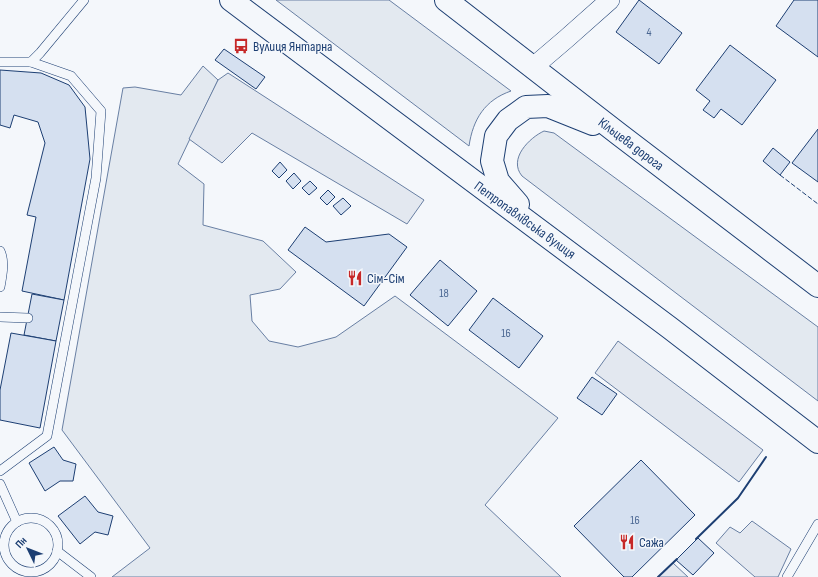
<svg xmlns="http://www.w3.org/2000/svg" width="818" height="577" font-family="'Sofia Sans Condensed',sans-serif">
  <style>
    .green { fill: #e3e9f0; stroke: #687fa3 }
    .parking { fill: #e3e8f0; stroke: #687fa3 }
    .building { fill: #d5e0f0; stroke: #1d3f73 }
    .lines { fill: none; stroke-linecap: round; stroke-linejoin: round }
    .service-casing { stroke: #1d3f73; stroke-width: 10 }
    .minor-casing { stroke: #1d3f73; stroke-width: 20 }
    .trunk-casing { stroke: #1d3f73; stroke-width: 24 }
    .service { stroke: #f4f7fb; stroke-width: 9 }
    .minor { stroke: #f4f7fb; stroke-width: 19 }
    .trunk { stroke: #f4f7fb; stroke-width: 22 }
    .fence { stroke: #1d3f73; stroke-width: 1; stroke-dasharray: 5 2; stroke-linecap: butt }
    .wall { stroke: #1d3f73; stroke-width: 2 }
    .labels { text-anchor: middle; dominant-baseline: central; stroke-width: 3; stroke-linejoin: round; paint-order: stroke }
    .number-label { font-size: 12px; fill: #4b6792 }
    .poi-label { font-size: 14px; fill: #1d3f73; stroke: #f4f7fb; text-anchor: start }
    .street-label { font-size: 14px; fill: #1d3f73; stroke: #f4f7fb }
  </style>
  <rect width="100%" height="100%" fill="#f4f7fb"/>
  <g class="green">
    <path d="M276 0H389L511 91C485 100 473 119 469 146Z"/>
    <path d="M203 66 218 80 178 164 204 184 203 225 263 241 296 272 280 289 250 295 252 321 269 341 298 347 336 337 395 296 558 418 485 505 561 577H112L150 548 62 430 123 88 135 87 181 95Z"/>
    <path d="M544 131 554 133 818 327V401L522 176C508 159 529 138 544 131Z"/>
  </g>
  <g class="parking">
    <path d="M228 73 424 200 407 224 252 133 222 163 189 139 218 80Z"/>
    <path d="M618 341 763 450 739 482 595 373Z"/>
    <path d="M752 521 791 549 778 577H755L716 543 730 527 740 533Z"/>
    <path d="M673 563 688 577H658Z"/>
  </g>
  <g class="building">
    <path d="M639 0 682 33 659 64 616 32Z"/>
    <path d="M794 0H818V57L776 26Z"/>
    <path d="M730 45 776 80 742 125 721 109 714 118 703 110 710 101 696 90Z"/>
    <path d="M224 49 265 77 256 89 215 60Z"/>
    <path d="M0 70 41 73 69 85 85 107 90 159 64 300 22 291 36 217 27 215 45 143 38 122 14 115 10 128 0 125Z"/>
    <path d="M818 129V182L792 163Z"/>
    <path d="M773 148 790 162 780 175 763 161Z"/>
    <path d="M280 162 287 170 279 178 272 171Z"/>
    <path d="M294 173 301 181 293 189 286 181Z"/>
    <path d="M310 181 317 188 309 195 302 188Z"/>
    <path d="M328 190 335 197 327 205 320 198Z"/>
    <path d="M343 198 351 206 341 215 333 206Z"/>
    <path d="M305 227 326 242 389 234 407 247 364 306 288 250Z"/>
    <path d="M440 260 477 291 448 326 410 295Z"/>
    <path d="M32 294 64 300 56 341 24 335Z"/>
    <path d="M493 298 543 336 519 368 469 330Z"/>
    <path d="M11 333 56 341 40 428 0 420V390Z"/>
    <path d="M592 377 617 394 602 415 577 398Z"/>
    <path d="M54 447 63 460 76 464 73 481H60L45 491 29 463Z"/>
    <path d="M641 460 695 515 632 577H624L574 526Z"/>
    <path d="M85 496 98 512 113 516 108 535 95 532 80 544 58 516Z"/>
    <path d="M698 538 714 553 693 575 676 560Z"/>
  </g>
  <g class="lines">
    <defs>
      <g id="service">
        <path d="M0 62H31L71 76 101 111 96 178 47 436 0 471"/>
        <path d="M31 62 40 53 84 0"/>
        <path d="M0 251C5 261 2 276 0 287"/>
        <path d="M0 317 28 318"/>
        <path d="M0 484 17 522"/>
        <circle cx="31" cy="545" r="27"/>
        <path d="M57 551 91 577"/>
        <path d="M787 577 818 524"/>
      </g>
      <path id="minor" d="M532 68 566 39 610 0"/>
      <g id="trunk">
        <path d="M231 0 670 328 818 442"/>
        <path d="M446 0 620 135 818 286"/>
        <path d="M518 204 498 181 492 161 496 136 508 120 526 107 548 106 593 124"/>
      </g>
    </defs>
    <use href="#service" class="service-casing"/>
    <use href="#minor" class="minor-casing"/>
    <use href="#trunk" class="trunk-casing"/>
    <use href="#service" class="service"/>
    <use href="#minor" class="minor"/>
    <use href="#trunk" class="trunk"/>
    <path class="fence" d="M780 175 818 204"/>
    <g class="wall">
      <path d="M696 539 738 498 766 457"/>
      <path d="M658 577 677 559"/>
    </g>
  </g>
  <defs>
    <symbol id="bus-bare" viewBox="-9 -9 18 18"><path d="M-5-6H5V4H4V6H2V4H-2V6H-4V4H-5ZM-3.5-4V0h7V-4ZM-3.5 1.2v1.5H-2V1.2ZM2 1.2v1.5H3.5V1.2Z" fill="#c62828" stroke="#f4f7fb" stroke-width="2.5" paint-order="stroke"/></symbol>
    <symbol id="restaurant-bare" viewBox="-9 -9 18 18"><path d="M-5-6h1v4h1v-4h1v4h1v-4h1v5L-1.5 .5V6h-2V.5L-5-1ZM5-6V6H3V1.5H1.5Q1.5-4 5-6Z" fill="#c62828" stroke="#f4f7fb" stroke-width="2.5" paint-order="stroke"/></symbol>
  </defs>
  <g fill-rule="evenodd">
    <use href="#bus-bare" x="230" y="35" width="22" height="22"/>
    <use href="#restaurant-bare" x="344" y="267" width="22" height="22"/>
    <use href="#restaurant-bare" x="616" y="531" width="22" height="22"/>
  </g>
  <g class="labels">
    <g class="number-label">
      <text x="649" y="32">4</text>
      <text x="444" y="293">18</text>
      <text x="506" y="333">16</text>
      <text x="635" y="520">16</text>
    </g>
    <g class="poi-label">
      <text x="253" y="46">Вулиця Янтарна</text>
      <text x="367" y="278">Сім-Сім</text>
      <text x="639" y="542">Сажа</text>
    </g>
    <g class="street-label">
      <text transform="translate(631 144) rotate(37)">Кільцева дорога</text>
      <text transform="translate(525 220) rotate(36)">Петропавлівська вулиця</text>
    </g>
  </g>
  <g transform="translate(28 549) rotate(313)" stroke="#f4f7fb" stroke-width="3" paint-order="stroke">
  <path d="M0-3L7 15L0 10L-7 15Z" fill="#1d3f73"/>
  <text y="-6" font-size="11" font-weight="bold" text-anchor="middle" fill="#1d3f73">Пн</text>
  </g>
</svg>
